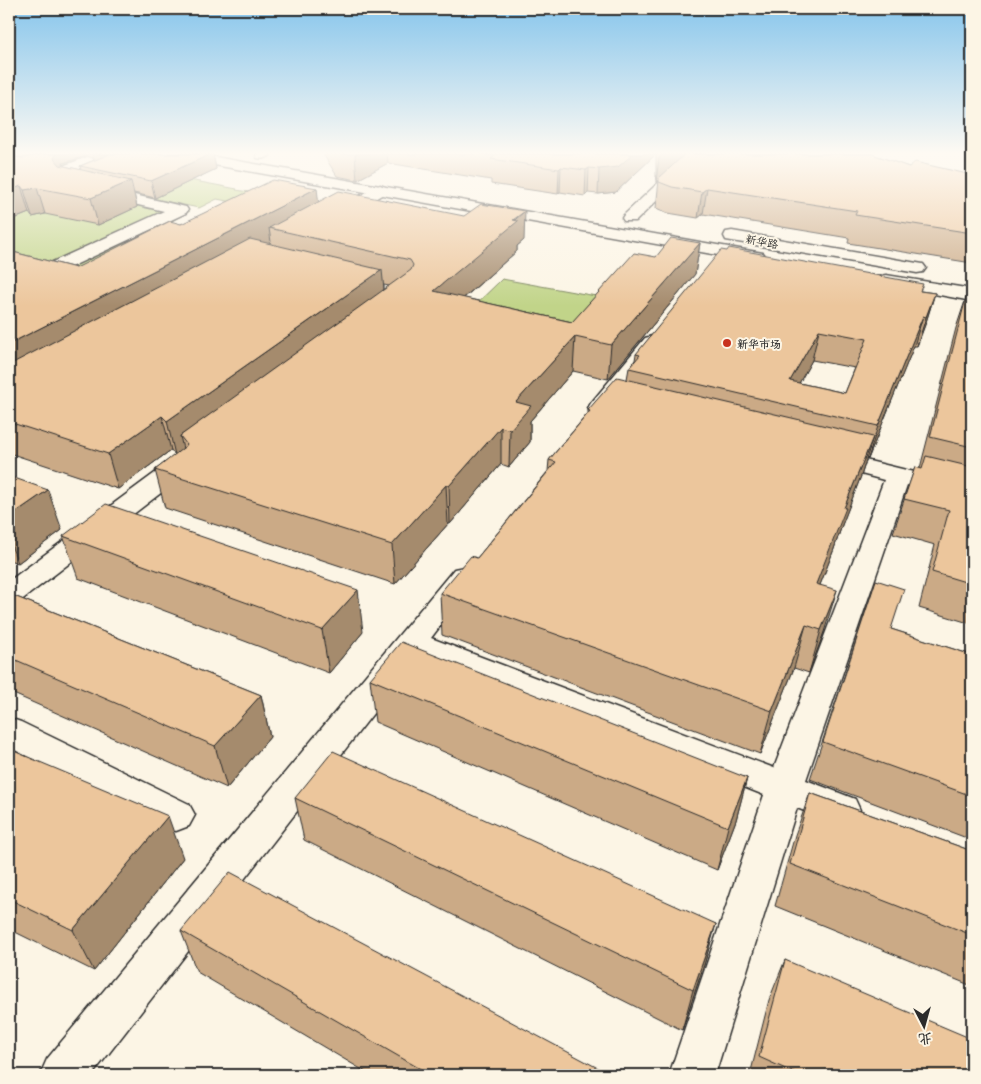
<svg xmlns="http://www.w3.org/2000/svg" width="981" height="1084" font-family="Mali,'LXGW WenKai TC',sans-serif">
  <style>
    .green { fill: #c1d489; stroke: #76805a }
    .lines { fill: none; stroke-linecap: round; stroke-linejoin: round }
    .minor-casing { stroke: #2b2b2b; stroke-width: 3 }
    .major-casing { stroke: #2b2b2b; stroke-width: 3 }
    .minor { fill: #fcf5e5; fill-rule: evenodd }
    .major { fill: #fcf5e5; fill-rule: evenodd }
    .wall { fill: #cbaa86; stroke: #2b2b2b; fill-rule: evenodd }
    .shaded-wall { fill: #a58b6d; stroke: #2b2b2b }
    .building { fill: #ecc69c; stroke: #2b2b2b; fill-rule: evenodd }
    .poi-dot { fill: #c8321e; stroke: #fcf5e5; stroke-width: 2 }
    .labels { text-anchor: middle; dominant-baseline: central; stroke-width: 4; stroke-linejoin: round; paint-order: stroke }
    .far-street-label { font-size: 11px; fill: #2b2b2b; stroke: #fcf5e5 }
    .far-poi-label { font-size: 11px; font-weight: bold; fill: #2b2b2b; stroke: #fcf5e5; text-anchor: start }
  </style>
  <rect width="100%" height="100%" fill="#fcf5e5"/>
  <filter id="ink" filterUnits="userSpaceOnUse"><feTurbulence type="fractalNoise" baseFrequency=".02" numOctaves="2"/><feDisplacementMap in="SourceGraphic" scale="10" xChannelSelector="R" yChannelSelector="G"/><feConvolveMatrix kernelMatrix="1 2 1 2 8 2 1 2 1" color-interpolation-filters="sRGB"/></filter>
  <g filter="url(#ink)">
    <g class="green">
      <path d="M9 154H51L237 189 236 190 255 193 258 207 217 199 199 208 9 170Z"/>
      <path d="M9 174 190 211 59 284 9 271Z"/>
      <path d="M502 279 596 296 567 331 468 312Z"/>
    </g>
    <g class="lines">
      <defs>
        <g id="minor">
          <path d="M95 154H114L112 157C78 171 46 185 9 179V171C43 175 64 166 95 154Z"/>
          <path d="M256 154H271C267 159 263 159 257 158Z"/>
          <path d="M689 154H704L636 221H624L622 218 624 215Z"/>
          <path d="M380 185 385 187 388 190 385 193 342 218H330L328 215 330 212Z"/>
          <path d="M100 187 186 207 188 210 186 213 45 279 39 280 9 273V263L37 269 164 211 95 195 92 192 95 189Z"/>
          <path d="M652 336 659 338 662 342 607 413 599 415 591 413 588 408 591 403 645 338Z"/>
          <path d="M828 451 972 486V502L907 485 806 780 855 799 860 810 855 821 842 826 797 808 715 1075H669L764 795 417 657 92 1075H40L47 1059 454 569 464 567 474 569 478 576 431 638 774 768 884 480 819 463 816 458 819 453Z"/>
          <path d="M187 454 196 456 199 461 196 466 19 602 9 605V581L178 456Z"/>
          <path d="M9 718 21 722 189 804 195 815 189 826 176 831 163 826 9 747Z"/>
        </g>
        <g id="major">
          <path d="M168 154H198L757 252 763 253 766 257 763 261 757 262 175 158Z"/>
          <path d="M732 231 917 263 923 264 926 268 923 272 917 273 726 240 724 236 726 232Z"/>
          <path d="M886 275 972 289V301L880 284 877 280 880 276Z"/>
        </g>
      </defs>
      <use href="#minor" class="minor-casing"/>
      <use href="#major" class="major-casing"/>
      <use href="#minor" class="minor"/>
      <use href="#major" class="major"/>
    </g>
    <g class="wall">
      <path d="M9 154H213L216 169 155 198 134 193 137 207 98 225 45 214 32 217 29 213 9 221ZM86 156 93 158 94 160 80 166 81 170 64 166 63 163Z"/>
      <path d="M323 154H872L909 167 972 175V263L848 243 849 238 703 214 698 218 668 213 656 208 659 180 656 182V154L616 192 598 194 588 193 585 196 560 192 558 194 491 184V180L388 163 357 180 337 176Z"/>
      <path d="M319 202 524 240 517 246V251L464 298 572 322 656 257 700 243 695 274 608 379 573 371 530 421V442L509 467 501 464 450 524H448L395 584 165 508 155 470 175 455 171 450 118 489 9 453V251L76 268 181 224ZM384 285 389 286 384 290Z"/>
      <path d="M921 291 935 293 926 322 917 346H914L868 459 867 458 861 476 842 525 834 549 820 585 824 632 809 673 794 668 760 754 442 635 440 593 477 558 548 471 549 460 588 413V410L627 379 629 368 635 360 636 354ZM812 360 855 368 845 393 799 383Z"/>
      <path d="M966 298 972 299V624L919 608 935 545 893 533 915 467 920 468 956 328Z"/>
      <path d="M9 476 62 530 18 563 9 560Z"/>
      <path d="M63 536 363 632 329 673 78 578Z"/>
      <path d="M876 580 891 629 972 655V840L810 779Z"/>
      <path d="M9 594 261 695 270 737 227 788 9 692Z"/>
      <path d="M370 679 747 778 736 820 717 870 375 722Z"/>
      <path d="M9 749 183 858 94 971 9 929Z"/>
      <path d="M810 793 972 851V986L775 906 795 835Z"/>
      <path d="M295 798 716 924 704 965 682 1030 304 840Z"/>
      <path d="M181 931 611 1075H371L197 972Z"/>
      <path d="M785 960 972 1075H750L769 1000Z"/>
    </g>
    <g class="shaded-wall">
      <path d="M35 154H86V156L63 163 66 176 40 170Z"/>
      <path d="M92 154H121L95 164Z"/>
      <path d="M211 154H213L216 169 155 198 151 181Z"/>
      <path d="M357 154H387L388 163 357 180 355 155Z"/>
      <path d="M633 154H656L616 192 598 194 599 169Z"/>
      <path d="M663 154H686L656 182 659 158Z"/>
      <path d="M561 167 560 192 558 194 559 169Z"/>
      <path d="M589 168 588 193 585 196 586 170Z"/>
      <path d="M131 181 137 207 98 225 91 198Z"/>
      <path d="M21 186 29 213 9 221V191Z"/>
      <path d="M37 188 45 214 32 217 24 190Z"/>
      <path d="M317 188 320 215 269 228 271 242 9 382V344Z"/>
      <path d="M707 188 703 214 698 218 702 192Z"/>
      <path d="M525 211 524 240 517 246V251L435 323 434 291Z"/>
      <path d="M700 243 695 274 608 379 611 345Z"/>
      <path d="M382 270 385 300 180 436 183 449 175 455 167 421Z"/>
      <path d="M935 293 926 322 917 346 926 317Z"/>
      <path d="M923 316 914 346 868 459 878 426Z"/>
      <path d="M819 330 812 360 787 405 790 381Z"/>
      <path d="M575 337 573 371 530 421V442L509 467 510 430 516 402Z"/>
      <path d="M162 416 171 450 118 489 108 454Z"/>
      <path d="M501 427V464L450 524 449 486Z"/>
      <path d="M873 437 861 476 842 525 834 549 804 626 816 584 844 508Z"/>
      <path d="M446 485 448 524 395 584 392 545Z"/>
      <path d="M48 490 62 530 18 563 9 540V517Z"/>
      <path d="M358 590 363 632 329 673 322 630Z"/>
      <path d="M837 590 824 632 809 673 821 630Z"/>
      <path d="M806 625 794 668 760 754 772 711Z"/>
      <path d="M261 695 270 737 227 788 215 746Z"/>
      <path d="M747 778 736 820 717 870 728 827Z"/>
      <path d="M168 816 183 858 94 971 73 930Z"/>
      <path d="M716 924 704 965 682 1030 693 990Z"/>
    </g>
    <g class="building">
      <path d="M45 154H57L54 158 60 165 131 181 91 198 37 188 24 190 21 186 9 191V156L23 158Z"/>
      <path d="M110 154H211L151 181 80 166Z"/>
      <path d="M481 154H633L618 167 599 169 589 168 586 170 561 167 559 169 491 159 495 156Z"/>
      <path d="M685 154H872L909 167 915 162 972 175V233L855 215 857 211 707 188 702 192 672 187 659 182V178Z"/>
      <path d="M273 180 317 188 9 344V251L76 268 170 221 181 224Z"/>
      <path d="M339 191 464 216 481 204 525 211 513 220 518 221 434 291 572 322 634 253 656 257 671 238 700 243 611 345 575 337 516 402 531 406 510 430 501 427 449 486 446 485 392 545 155 470 187 445 180 436 411 270 413 265 410 260 269 228Z"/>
      <path d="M250 239 382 270 167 421 162 416 108 454 9 422V365Z"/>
      <path d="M729 248 923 284 920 291 935 293 926 317 923 316 878 426 629 368 640 355 636 354 721 250 727 251ZM819 330 867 339 845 393 790 381Z"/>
      <path d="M966 298 972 299V447L930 437Z"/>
      <path d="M617 377 873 437 844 508H846L816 584 837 590 821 630 806 625 772 711 440 593 471 556 477 558 556 462 549 460 590 411 588 410Z"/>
      <path d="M926 456 972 467V584L932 572 949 510 904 499 915 467 922 469Z"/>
      <path d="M9 476 48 490 9 517Z"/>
      <path d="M106 504 358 590 322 630 63 536Z"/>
      <path d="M876 580 904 589 891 629 972 655V796L823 742Z"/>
      <path d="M9 594 261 695 215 746 9 657Z"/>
      <path d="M401 642 747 778 728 827 370 679Z"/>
      <path d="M9 749 168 816 73 930 9 899Z"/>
      <path d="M333 751 716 924 693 990 295 798Z"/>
      <path d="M810 793 972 851V935L790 864Z"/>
      <path d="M230 872 611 1075H431L181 931Z"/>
      <path d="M785 960 972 1039V1075H799L759 1057Z"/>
    </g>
  </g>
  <linearGradient id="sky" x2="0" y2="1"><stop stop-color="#86c5ec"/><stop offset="0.5" stop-color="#fefaf3"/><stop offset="1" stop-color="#fefaf3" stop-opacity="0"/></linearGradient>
  <rect width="981" height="306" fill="url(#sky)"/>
  <circle class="poi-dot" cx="727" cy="343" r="5"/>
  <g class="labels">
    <g class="far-street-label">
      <text transform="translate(762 241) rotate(10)">新华路</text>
    </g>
    <g class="far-poi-label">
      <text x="737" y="343">新华市场</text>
    </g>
  </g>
  <rect width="981" height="1084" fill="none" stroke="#fcf5e5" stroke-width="30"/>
  <rect x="15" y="15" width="951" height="1054" fill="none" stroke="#2b2b2b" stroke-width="2" filter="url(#ink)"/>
  <g transform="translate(924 1026) rotate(174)" stroke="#fcf5e5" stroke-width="4" paint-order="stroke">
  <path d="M0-4L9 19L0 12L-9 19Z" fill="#2b2b2b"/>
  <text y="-8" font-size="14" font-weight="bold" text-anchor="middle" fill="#2b2b2b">北</text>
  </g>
</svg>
